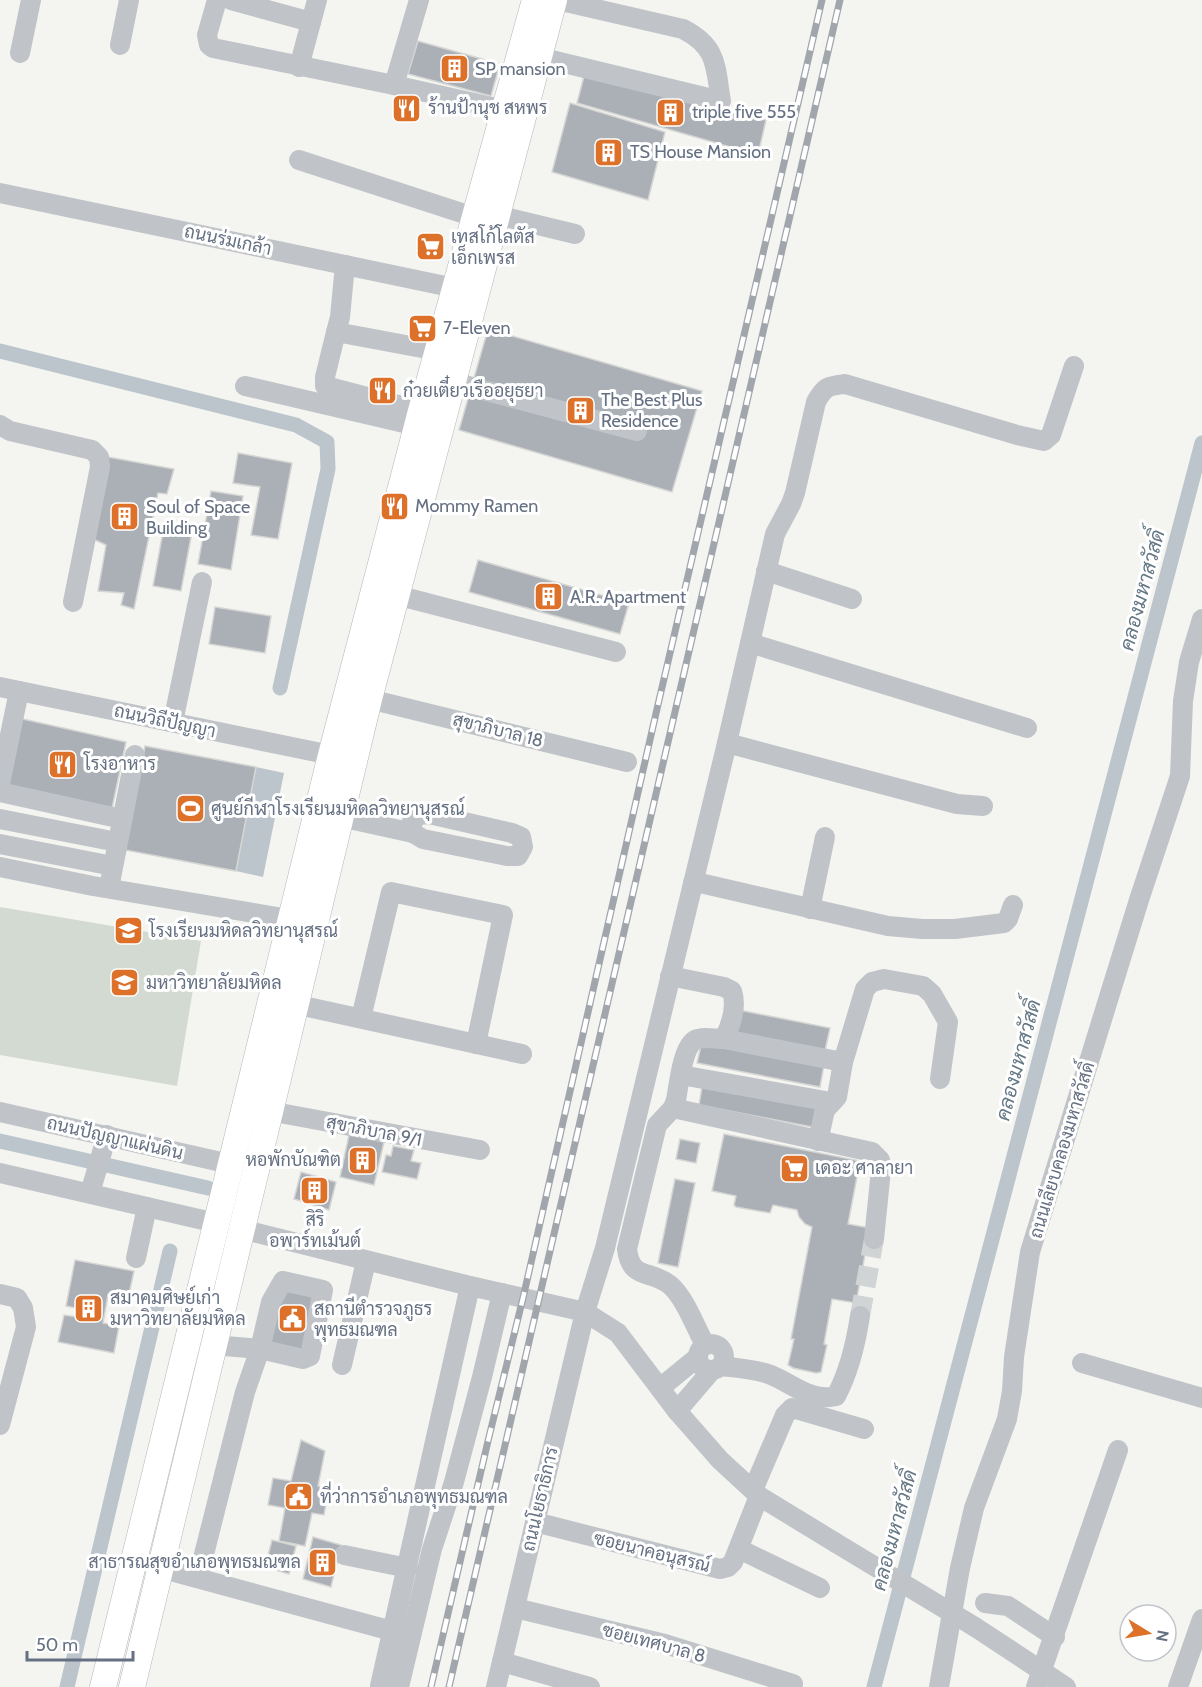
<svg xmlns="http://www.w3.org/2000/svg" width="1202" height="1687" font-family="Cabin,Sarabun,sans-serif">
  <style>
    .green { fill: #d3dad1 }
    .water { fill: #bcc5cc }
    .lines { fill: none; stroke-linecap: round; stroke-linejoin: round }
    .canal { stroke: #bcc5cc; stroke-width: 15 }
    .building { fill: #abb0b7; stroke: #d6d6d4; stroke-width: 1.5 }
    .minor-tunnel { stroke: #d0d4d5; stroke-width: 20; stroke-dasharray: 20 10; stroke-linecap: butt }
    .major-casing { stroke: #b3b6bb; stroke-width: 27 }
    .minor { stroke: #c0c3c7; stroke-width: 20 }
    .major { stroke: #fff; stroke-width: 26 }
    .rail-casing { stroke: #a1a5ac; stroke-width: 7 }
    .rail { stroke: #fff; stroke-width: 4.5; stroke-dasharray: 14; stroke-linecap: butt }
    .minor-bridge { stroke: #c0c3c7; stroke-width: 20 }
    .labels { text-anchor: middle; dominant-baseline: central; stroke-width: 6; stroke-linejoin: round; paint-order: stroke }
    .poi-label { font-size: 18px; fill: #657082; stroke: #fff; text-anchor: start }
    .street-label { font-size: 18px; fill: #657082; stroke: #fff }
    .water-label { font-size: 20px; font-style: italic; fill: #657885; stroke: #fff }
  </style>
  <rect width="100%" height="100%" fill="#f4f5f1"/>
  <path class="green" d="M0 907 201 941 177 1086 0 1055Z"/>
  <path class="water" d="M256 767 284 773 263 877 236 871Z"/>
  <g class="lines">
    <g class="canal">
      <path d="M0 351 296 425 327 442 328 469 280 688"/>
      <path d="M0 1141 208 1188"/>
      <path d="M67 1687 170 1251"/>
      <path d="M874 1687 1202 443"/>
    </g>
  </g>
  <g class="building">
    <path d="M418 41 500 64 491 96 408 74Z"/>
    <path d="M585 72 766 120 758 155 577 103Z"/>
    <path d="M570 103 665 132 648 200 552 172Z"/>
    <path d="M488 329 702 391 672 492 459 430Z"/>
    <path d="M238 453 292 463 278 539 251 535 260 487 233 483Z"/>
    <path d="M108 457 174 469 167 494 158 493 134 609 121 605 124 593 98 591 106 545 93 539Z"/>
    <path d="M211 491 243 496 231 570 198 564Z"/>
    <path d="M164 526 192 532 181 591 153 586Z"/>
    <path d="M478 560 629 603 620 634 469 592Z"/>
    <path d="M215 607 271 616 265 653 209 644Z"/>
    <path d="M14 717 126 742 111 813 0 789Z"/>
    <path d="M145 746 256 767 236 871 125 850Z"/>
    <path d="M739 1010 830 1028 825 1051 734 1033Z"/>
    <path d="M702 1041 824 1065 820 1087 697 1063Z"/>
    <path d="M703 1081 817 1103 812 1127 699 1105Z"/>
    <path d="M724 1134 860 1161 848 1224 870 1228 856 1303 832 1299 824 1344 827 1345 821 1372 816 1373 793 1368 788 1365 794 1339H791L812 1227 805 1224 799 1217 797 1210 773 1205 770 1213 736 1207 734 1205 736 1196 712 1191Z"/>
    <path d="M349 1135 384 1142 374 1185 340 1177Z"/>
    <path d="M680 1139 700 1143 696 1163 676 1159Z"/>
    <path d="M393 1146 414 1150 411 1161 421 1163 417 1179 382 1172 386 1155 391 1156Z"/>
    <path d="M301 1172 336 1182 329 1210 294 1199Z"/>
    <path d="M675 1179 695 1183 678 1267 658 1263Z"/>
    <path d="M75 1260 134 1271 128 1299 108 1295 103 1323 119 1326 114 1353 58 1342 64 1315 78 1317 80 1309 66 1306Z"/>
    <path d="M283 1284 316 1292 303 1356 269 1346Z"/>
    <path d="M301 1440 325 1451 318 1486 329 1488 324 1515 312 1513 305 1546 279 1541 285 1508 268 1505 273 1478 291 1481Z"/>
    <path d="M313 1537 341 1545 331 1587 303 1579Z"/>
    <path d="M272 1540 296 1546 289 1574 265 1567Z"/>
  </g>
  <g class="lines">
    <path class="minor-tunnel" d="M860 1316 874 1239"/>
    <defs>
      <g id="major">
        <path d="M103 1687 331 755 421 411 535 0"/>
        <path d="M132 1687 369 699 554 0"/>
      </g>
    </defs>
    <use href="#major" class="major-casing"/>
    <g class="minor">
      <path d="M217 0 207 35 209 45 213 48 394 85 505 110"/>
      <path d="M231 0 311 22"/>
      <path d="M120 45 129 0"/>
      <path d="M20 53 31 0"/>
      <path d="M539 57 721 101C715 66 718 47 683 29L557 0"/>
      <path d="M299 67 317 0"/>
      <path d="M394 85 419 0"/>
      <path d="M299 160 474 217"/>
      <path d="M0 193 455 288"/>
      <path d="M497 215 575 234"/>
      <path d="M345 265 340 317 336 332 438 351"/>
      <path d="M336 332 325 377V386L421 411"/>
      <path d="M453 382 637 431"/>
      <path d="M245 386 417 426"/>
      <path d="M0 425 10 431 92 450 99 457 100 467 73 602"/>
      <path d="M766 571 852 599"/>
      <path d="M396 595 616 652"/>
      <path d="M750 643 1027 728"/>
      <path d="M0 687 331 755"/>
      <path d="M369 699 627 762"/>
      <path d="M173 722 202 582"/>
      <path d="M727 743 957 804 983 806"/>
      <path d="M0 784 19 691"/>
      <path d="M0 792 122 819"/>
      <path d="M429 814 512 833 521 837 523 847 518 856H507L423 839 413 833 411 824 418 815Z"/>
      <path d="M340 817 413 833"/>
      <path d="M0 819 117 842"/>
      <path d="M0 844 113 866"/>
      <path d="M0 867 93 886 289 919"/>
      <path d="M693 883H700L888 926 922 929H955L1004 923 1008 919 1013 905"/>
      <path d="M109 888 135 755"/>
      <path d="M810 909 825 837"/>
      <path d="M670 976 724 987 732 991C737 1007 731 1025 724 1039 715 1039 703 1036 695 1040 682 1048 679 1085 676 1100L673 1108 657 1125 627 1249C631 1281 650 1269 670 1285 685 1298 695 1326 705 1345"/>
      <path d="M294 1004 522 1054"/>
      <path d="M361 1018 391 892 503 915 476 1044"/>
      <path d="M724 1039 843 1062"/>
      <path d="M681 1075 831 1102"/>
      <path d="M673 1108 872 1152 880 1160 881 1170 874 1239"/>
      <path d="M269 1111 480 1150"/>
      <path d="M0 1112 230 1164"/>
      <path d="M818 1141 825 1110 837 1097 843 1062 865 989 872 982 884 979 923 986 932 994 948 1022 940 1079"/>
      <path d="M0 1173 216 1223"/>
      <path d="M90 1193 107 1135"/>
      <path d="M241 1229 470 1286 585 1312 618 1333 677 1411 720 1460 759 1496 836 1543"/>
      <path d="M136 1258 147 1207"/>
      <path d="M283 1281 323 1290 310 1356 303 1359 260 1349 271 1302Z"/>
      <path d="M0 1294 17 1298 23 1308 26 1327 0 1425"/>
      <circle cx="711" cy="1357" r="13"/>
      <path d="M1082 1363 1202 1398"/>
      <path d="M342 1365 366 1261"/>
      <path d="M721 1366C737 1368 756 1369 771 1375 793 1384 811 1402 836 1396 849 1372 856 1342 860 1316"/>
      <path d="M660 1388 698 1357"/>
      <path d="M677 1411 712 1370"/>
      <path d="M753 1490 785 1415 792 1408 864 1429"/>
      <path d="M535 1522 720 1569 728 1567 733 1562 759 1496"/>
      <path d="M739 1549 820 1588"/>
      <path d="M344 1555 408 1568"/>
      <path d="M160 1568 403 1634"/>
      <path d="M198 1578 245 1392 260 1349 213 1345"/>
      <path d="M985 1603 1008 1606 1055 1637"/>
      <path d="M515 1608 665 1644 793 1684"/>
      <path d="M975 1627 1066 1687"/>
      <path d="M502 1662 590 1687"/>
      <path d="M380 1686 470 1286"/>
      <path d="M399 1687 432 1549 454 1482 482 1377 502 1293"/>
      <path d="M496 1687 585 1312 605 1248 727 743 775 534 791 504 795 493 816 402C825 386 828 386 845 384L1017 435 1044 441 1051 435 1074 366"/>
      <path d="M939 1687 960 1568 974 1508 1007 1419 1012 1391 1014 1357 1030 1252 1139 900 1180 776 1183 701 1189 662 1202 619"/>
      <path d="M1036 1687 1118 1450"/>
      <path d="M1178 1687 1202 1619"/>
    </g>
    <use href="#major" class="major"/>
    <defs>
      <g id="rail">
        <path d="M431 1687 488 1441 523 1298 657 709 822 0"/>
        <path d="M449 1687 840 0"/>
      </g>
    </defs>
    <use href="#rail" class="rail-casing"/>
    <use href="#rail" class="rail"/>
    <path class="minor-bridge" d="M836 1543 975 1627"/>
  </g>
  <defs>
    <symbol id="building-square" viewBox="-11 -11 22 22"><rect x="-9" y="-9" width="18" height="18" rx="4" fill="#dd7129" stroke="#fff"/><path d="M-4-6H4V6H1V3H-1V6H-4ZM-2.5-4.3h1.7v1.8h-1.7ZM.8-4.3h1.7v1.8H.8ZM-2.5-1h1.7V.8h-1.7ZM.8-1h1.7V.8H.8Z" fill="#fff"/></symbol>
    <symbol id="restaurant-square" viewBox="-11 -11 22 22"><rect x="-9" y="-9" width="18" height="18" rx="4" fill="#dd7129" stroke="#fff"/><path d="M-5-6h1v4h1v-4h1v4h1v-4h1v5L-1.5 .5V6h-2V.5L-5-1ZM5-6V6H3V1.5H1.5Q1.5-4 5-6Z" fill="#fff"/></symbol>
    <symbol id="supermarket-square" viewBox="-11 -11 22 22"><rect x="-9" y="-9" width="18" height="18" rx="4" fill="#dd7129" stroke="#fff"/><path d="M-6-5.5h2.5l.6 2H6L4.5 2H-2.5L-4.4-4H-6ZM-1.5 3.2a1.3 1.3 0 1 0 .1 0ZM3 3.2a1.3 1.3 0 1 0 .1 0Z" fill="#fff"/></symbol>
    <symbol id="stadium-square" viewBox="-11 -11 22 22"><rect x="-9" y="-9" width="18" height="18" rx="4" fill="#dd7129" stroke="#fff"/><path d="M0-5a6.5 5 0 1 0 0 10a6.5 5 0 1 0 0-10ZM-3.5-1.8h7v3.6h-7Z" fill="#fff"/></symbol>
    <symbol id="school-square" viewBox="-11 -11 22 22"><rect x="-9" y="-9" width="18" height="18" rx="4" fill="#dd7129" stroke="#fff"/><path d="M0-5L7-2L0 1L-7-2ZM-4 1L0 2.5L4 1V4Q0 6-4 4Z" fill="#fff"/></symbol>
    <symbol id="university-square" viewBox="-11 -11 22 22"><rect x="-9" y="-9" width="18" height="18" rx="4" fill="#dd7129" stroke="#fff"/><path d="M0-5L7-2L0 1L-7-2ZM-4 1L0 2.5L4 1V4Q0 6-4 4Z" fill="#fff"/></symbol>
    <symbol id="civic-square" viewBox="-11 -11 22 22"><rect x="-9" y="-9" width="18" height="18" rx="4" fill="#dd7129" stroke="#fff"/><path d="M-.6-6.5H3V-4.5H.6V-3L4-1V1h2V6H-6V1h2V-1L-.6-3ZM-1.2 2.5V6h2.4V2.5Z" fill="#fff"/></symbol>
  </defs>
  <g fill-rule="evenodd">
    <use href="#building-square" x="438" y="52" width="33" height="33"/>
    <use href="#restaurant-square" x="390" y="92" width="33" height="33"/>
    <use href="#building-square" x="654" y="96" width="33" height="33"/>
    <use href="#building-square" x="592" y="136" width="33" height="33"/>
    <use href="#supermarket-square" x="414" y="230" width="33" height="33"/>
    <use href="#supermarket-square" x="406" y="312" width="33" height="33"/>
    <use href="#restaurant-square" x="366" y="374" width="33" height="33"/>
    <use href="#building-square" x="564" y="394" width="33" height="33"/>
    <use href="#restaurant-square" x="378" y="490" width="33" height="33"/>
    <use href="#building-square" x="108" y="500" width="33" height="33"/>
    <use href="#building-square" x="532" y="580" width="33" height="33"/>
    <use href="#restaurant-square" x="46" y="748" width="33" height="33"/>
    <use href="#stadium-square" x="174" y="792" width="33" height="33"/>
    <use href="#school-square" x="112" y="914" width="33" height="33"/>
    <use href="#university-square" x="108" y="966" width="33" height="33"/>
    <use href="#building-square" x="346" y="1144" width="33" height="33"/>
    <use href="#supermarket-square" x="778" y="1152" width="33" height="33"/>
    <use href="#building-square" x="298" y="1174" width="33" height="33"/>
    <use href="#building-square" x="72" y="1292" width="33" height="33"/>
    <use href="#civic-square" x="276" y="1302" width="33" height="33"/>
    <use href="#civic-square" x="282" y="1480" width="33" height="33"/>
    <use href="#building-square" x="306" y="1546" width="33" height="33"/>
  </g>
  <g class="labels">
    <g class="poi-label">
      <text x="475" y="69">SP mansion</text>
      <text x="428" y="108">ร้านป้านุช สหพร</text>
      <text x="692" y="112">triple five 555</text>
      <text x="630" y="152">TS House Mansion</text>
      <text x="451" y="237">เทสโก้โลตัส<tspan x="451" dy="21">เอ็กเพรส</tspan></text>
      <text x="443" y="328">7-Eleven</text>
      <text x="403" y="391">ก๋วยเตี๋ยวเรืออยุธยา</text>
      <text x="601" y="400">The Best Plus<tspan x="601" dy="21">Residence</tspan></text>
      <text x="415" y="506">Mommy Ramen</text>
      <text x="146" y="507">Soul of Space<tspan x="146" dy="21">Building</tspan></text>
      <text x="570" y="597">A.R. Apartment</text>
      <text x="84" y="764">โรงอาหาร</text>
      <text x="211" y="809">ศูนย์กีฬาโรงเรียนมหิดลวิทยานุสรณ์</text>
      <text x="149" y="931">โรงเรียนมหิดลวิทยานุสรณ์</text>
      <text x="146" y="983">มหาวิทยาลัยมหิดล</text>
      <text x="341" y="1160" text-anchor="end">หอพักบัณฑิต</text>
      <text x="815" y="1168">เดอะ ศาลายา</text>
      <text x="315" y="1220" text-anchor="middle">สิริ<tspan x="315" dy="21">อพาร์ทเม้นต์</tspan></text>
      <text x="110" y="1298">สมาคมศิษย์เก่า<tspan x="110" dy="21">มหาวิทยาลัยมหิดล</tspan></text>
      <text x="314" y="1309">สถานีตำรวจภูธร<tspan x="314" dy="21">พุทธมณฑล</tspan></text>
      <text x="320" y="1497">ที่ว่าการอำเภอพุทธมณฑล</text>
      <text x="301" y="1562" text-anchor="end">สาธารณสุขอำเภอพุทธมณฑล</text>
    </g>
    <g class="street-label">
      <text transform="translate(228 240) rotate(12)">ถนนร่มเกล้า</text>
      <text transform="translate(165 721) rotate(12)">ถนนวิถีปัญญา</text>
      <text transform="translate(498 730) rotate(14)">สุขาภิบาล 18</text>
      <text transform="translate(374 1131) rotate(11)">สุขาภิบาล 9/1</text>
      <text transform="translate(115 1138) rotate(13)">ถนนปัญญาแผ่นดิน</text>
      <text transform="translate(1062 1150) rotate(-73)">ถนนเลียบคลองมหาสวัสดิ์</text>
      <text transform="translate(540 1499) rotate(-77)">ถนนโยธาธิการ</text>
      <text transform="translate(652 1552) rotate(14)">ซอยนาคอนุสรณ์</text>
      <text transform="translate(654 1643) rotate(15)">ซอยเทศบาล 8</text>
    </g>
    <g class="water-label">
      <text transform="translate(1142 590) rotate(-75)">คลองมหาสวัสดิ์</text>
      <text transform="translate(1018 1060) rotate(-75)">คลองมหาสวัสดิ์</text>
      <text transform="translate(894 1530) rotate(-75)">คลองมหาสวัสดิ์</text>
    </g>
  </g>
  <g transform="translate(1148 1633) rotate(101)"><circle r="28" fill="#ffffff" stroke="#c1c6cd" stroke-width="1.5"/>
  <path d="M0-4.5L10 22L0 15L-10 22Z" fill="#dd7129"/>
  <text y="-9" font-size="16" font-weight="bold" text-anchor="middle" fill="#657082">N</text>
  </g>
  <path d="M27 1651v9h106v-9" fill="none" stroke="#657082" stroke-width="3"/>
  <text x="36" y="1651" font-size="18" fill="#657082" stroke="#ffffff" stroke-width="4.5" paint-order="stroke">50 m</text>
</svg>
